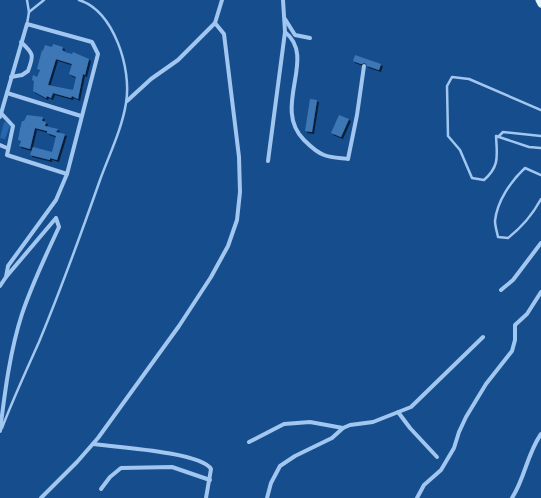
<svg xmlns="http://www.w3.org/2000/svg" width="541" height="498" font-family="'PT Sans Narrow',sans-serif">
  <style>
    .green { fill: #2867ac }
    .building { fill: #3e77b6; fill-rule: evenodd; filter: url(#shadow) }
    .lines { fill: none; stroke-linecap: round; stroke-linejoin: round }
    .lane { stroke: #a1c6ef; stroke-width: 2.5 }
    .street { stroke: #a1c6ef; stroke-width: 4 }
    .primary { stroke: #e9f2ff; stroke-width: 7 }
  </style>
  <defs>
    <filter id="shadow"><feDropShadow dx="2" dy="2" stdDeviation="0" flood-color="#0009"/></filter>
  </defs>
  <rect width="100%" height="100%" fill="#164d8d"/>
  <path class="green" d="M4 122H6L10 126 5 139 0 138Z"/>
  <g class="building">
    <path d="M53 44 63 47 62 50 65 52 72 54 73 52 89 59 85 75 83 74 78 99 72 96 71 98 53 93 51 98 47 96 46 98 33 91 34 81 32 80 33 75 37 77 40 70 37 69 42 50 43 51 45 45 52 47ZM56 59 72 64 69 74 76 77 73 90 48 85Z"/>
    <path d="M355 55 381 64 379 70 367 66 365 63 361 64 353 61Z"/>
    <path d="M310 99 317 100 312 132 305 131Z"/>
    <path d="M27 115 43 117 42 121 46 122 45 126 58 129 56 132 65 134 57 160 50 158V160L30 155 33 147 52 152 56 136 47 133V131L35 128 30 149 19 146 21 141 18 140 20 129 22 121H24Z"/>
    <path d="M339 115 349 119 341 137 331 133Z"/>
  </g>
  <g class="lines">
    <g class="lane">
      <path d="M27 0 29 12"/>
      <path d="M27 24 29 12 44 0"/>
      <path d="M541 110 469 79 452 77 447 86 448 136 460 150 472 178 484 180C500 166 497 156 496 136L529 147 541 148"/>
      <path d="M498 137 503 132 541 136"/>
      <path d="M541 175 525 168C511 181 497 201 495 221 495 226 497 232 498 237L508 238C522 227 533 214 541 199"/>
      <path d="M2 428C13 399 26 371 39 342 61 289 81 234 100 180 109 155 122 129 126 103 132 69 114 11 79 0"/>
    </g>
    <g class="street">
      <path d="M285 19 295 35 310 38"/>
      <path d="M285 32C318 58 271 107 304 140 310 146 316 152 324 155 331 158 341 158 348 159L357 115 364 66"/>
      <path d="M11 77 22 75 28 71C34 55 34 54 21 42"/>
      <path d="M7 93 81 116"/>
      <path d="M127 101 151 79 178 60 215 23"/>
      <path d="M1 113 13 126 7 155 67 174"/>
      <path d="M0 117 27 24 92 42 98 54 67 174 56 200 8 266 6 277 0 286"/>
      <path d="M0 145 7 148"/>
      <path d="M268 161 285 32 283 0"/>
      <path d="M501 290 513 280 541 243"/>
      <path d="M398 412 410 428 437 457"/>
      <path d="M0 431C5 391 10 351 22 314 32 284 46 255 59 227L56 218 6 277"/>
      <path d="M249 442 284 424 310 422 343 428"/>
      <path d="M93 444C115 447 201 452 211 469L206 498"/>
      <path d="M101 489 110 477 121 468 172 467 210 480"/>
      <path d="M41 498 77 462 98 438 179 326 211 277 228 246 237 220 240 192 239 157 224 34 215 23 222 0"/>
      <path d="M267 498 271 483 280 466 295 456 332 438 343 428 350 425 373 422 411 407 483 337"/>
      <path d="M417 498 424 485 441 470 454 448 459 432 466 417 486 384 512 351 515 340V325L527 314 541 292"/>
      <path d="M512 498C525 478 527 454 541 434"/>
    </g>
    <path class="primary" d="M539 0 541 4"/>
  </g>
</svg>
